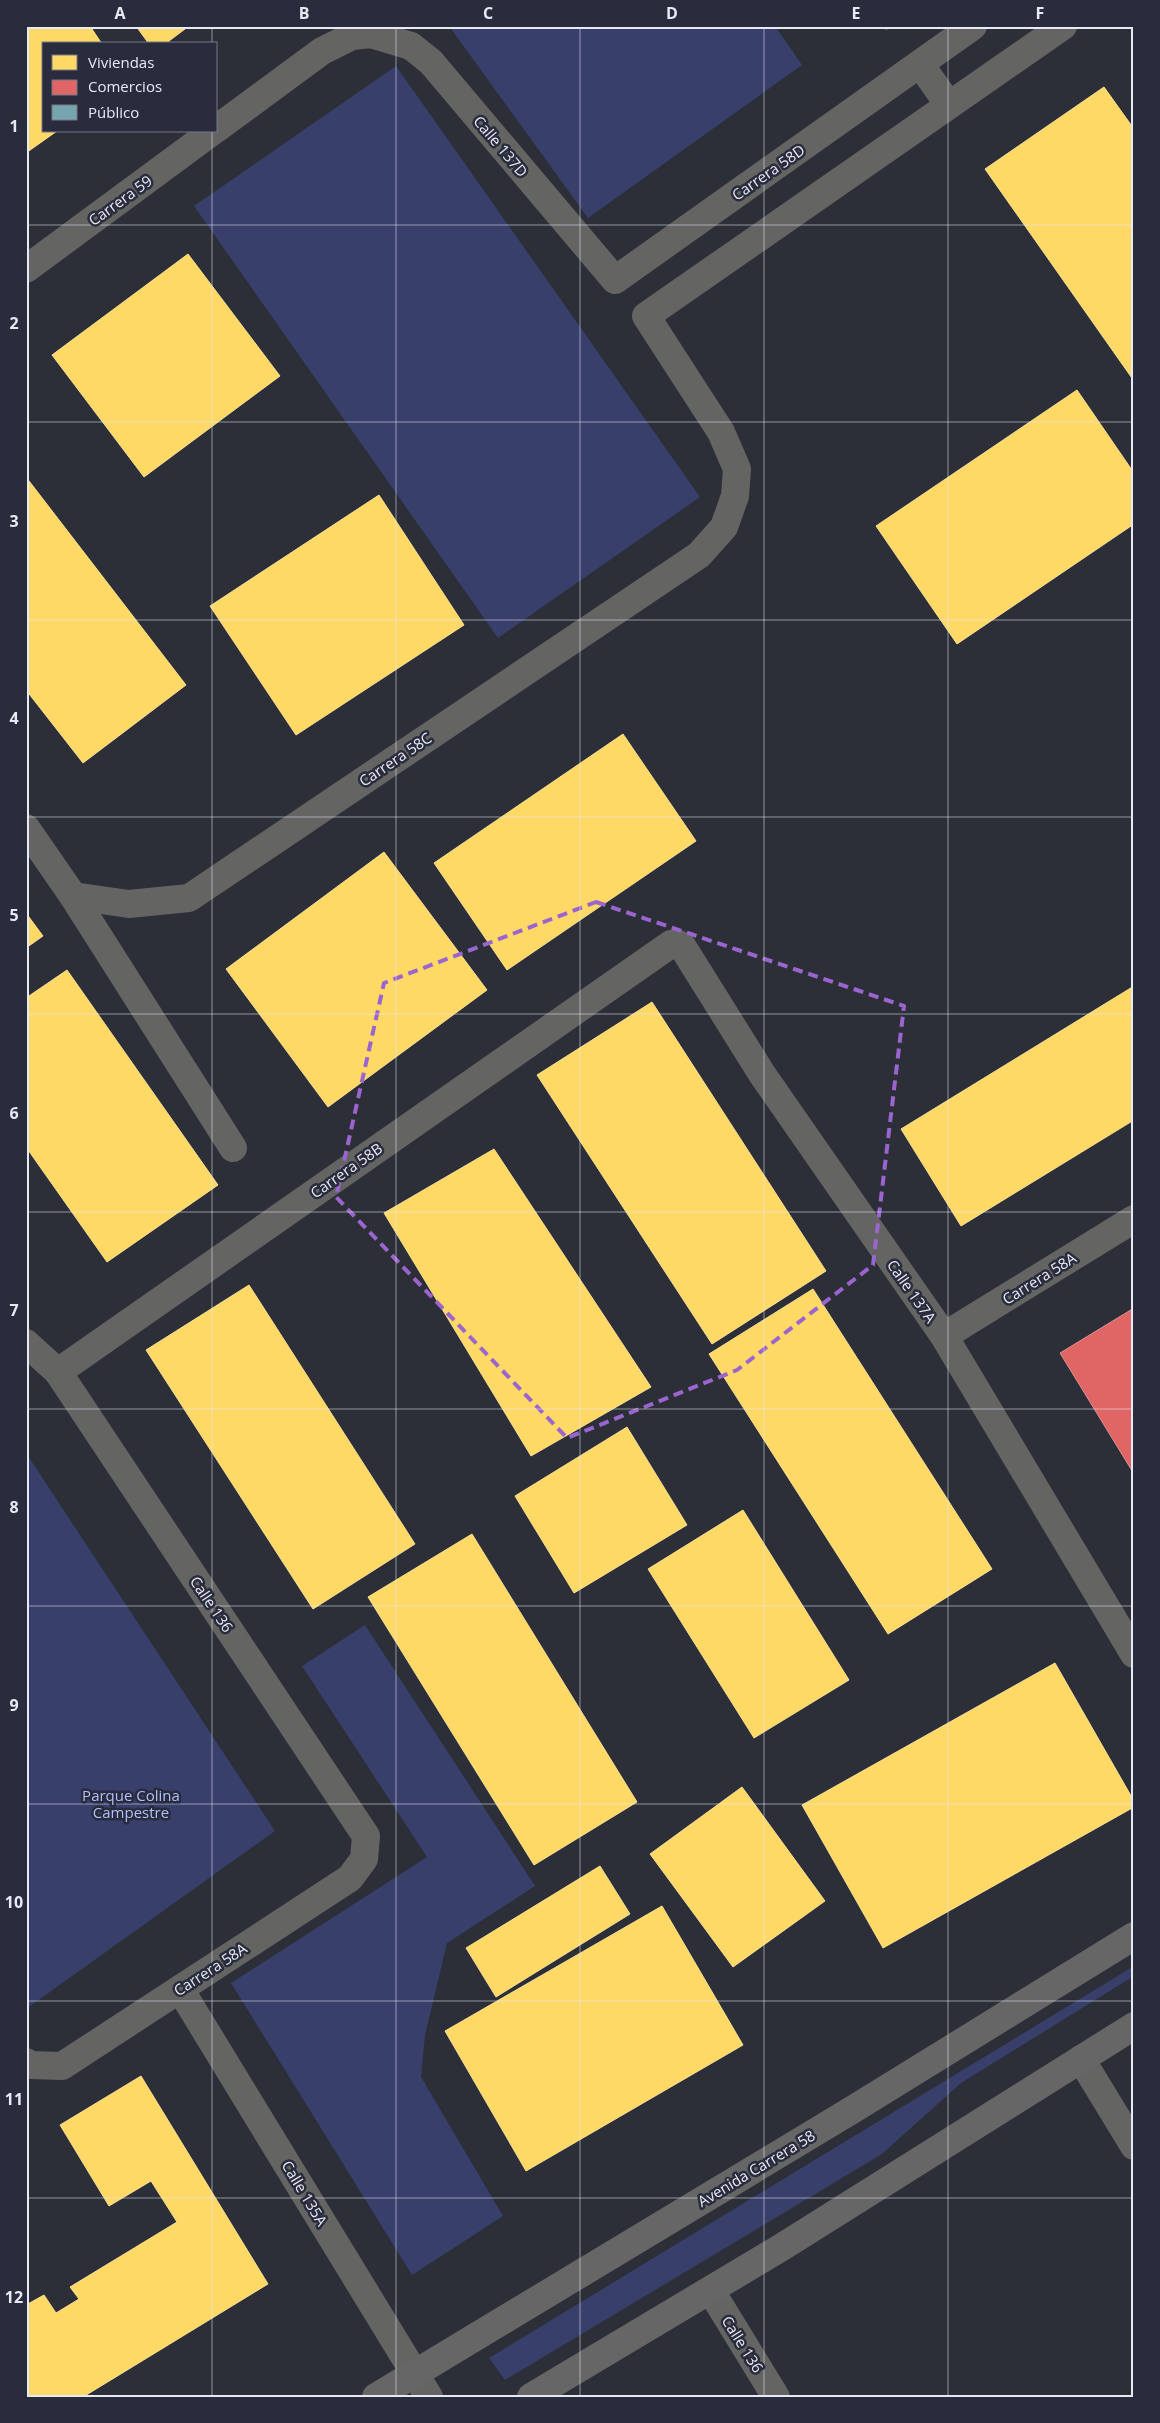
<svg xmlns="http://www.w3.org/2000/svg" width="1160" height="2423" font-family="'Open Sans',sans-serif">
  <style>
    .green { fill: #383f6b }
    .homes { fill: #ffd966; stroke: #f8de91 }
    .shops { fill: #e06666; stroke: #e28e91 }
    .public { fill: #76a5af; stroke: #98bac4 }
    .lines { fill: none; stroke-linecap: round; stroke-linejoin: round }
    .street { stroke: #646462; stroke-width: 28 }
    .secondary { stroke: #676666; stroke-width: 28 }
    .marked { fill: none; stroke: #9b65cf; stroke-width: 4; stroke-dasharray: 10 6; stroke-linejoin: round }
    .grid { fill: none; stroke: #e7eaf4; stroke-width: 1; stroke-opacity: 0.55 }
    .labels { text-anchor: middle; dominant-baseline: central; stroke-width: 5; stroke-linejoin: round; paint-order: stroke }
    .street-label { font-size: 15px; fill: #e7eaf4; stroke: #282c3c }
    .park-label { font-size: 15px; fill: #b2bffd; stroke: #282c3c }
    .neatline { fill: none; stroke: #e7eaf4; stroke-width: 2 }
    .grid-label { font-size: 16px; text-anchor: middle; font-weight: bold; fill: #e7eaf4 }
  </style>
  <rect width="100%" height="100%" fill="#2c2f38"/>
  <g class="green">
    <path d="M449 26H775L802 65 588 218Z"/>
    <path d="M396 66 700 497 498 638 194 206Z"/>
    <path d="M26 1453 275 1831 26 2009Z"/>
    <path d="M365 1625 535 1886 447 1943 425 2035 421 2077 503 2216 412 2275 231 1983 427 1857 302 1666Z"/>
    <path d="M1134 1966V1976L961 2083 882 2154 505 2380 489 2358Z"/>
  </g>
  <g class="homes">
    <path d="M26 26H90L102 44H44V131H57L26 153Z"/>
    <path d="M136 26H189L165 44H149Z"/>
    <path d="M1104 87 1134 129V381L985 169Z"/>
    <path d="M188 254 280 376 144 477 52 355Z"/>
    <path d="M1077 390 1134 473V524L957 644 876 526Z"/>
    <path d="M26 477 186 685 83 763 26 690Z"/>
    <path d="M379 495 464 625 296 735 210 606Z"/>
    <path d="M623 734 696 841 507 970 434 863Z"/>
    <path d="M384 852 487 990 328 1107 226 969Z"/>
    <path d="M26 913 43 936 26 948Z"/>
    <path d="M67 970 218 1185 107 1262 26 1147V998Z"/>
    <path d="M1134 986V1120L961 1226 901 1129Z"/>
    <path d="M652 1002 826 1271 712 1344 537 1075Z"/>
    <path d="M494 1149 651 1387 531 1456 384 1213Z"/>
    <path d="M249 1285 415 1544 313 1609 146 1350Z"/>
    <path d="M813 1289 992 1569 888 1634 709 1354Z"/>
    <path d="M627 1427 687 1525 574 1593 515 1496Z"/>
    <path d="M743 1510 849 1680 754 1738 648 1569Z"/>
    <path d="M472 1534 637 1802 534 1865 368 1597Z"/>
    <path d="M1055 1663 1134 1801V1807L883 1948 802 1805Z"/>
    <path d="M742 1787 825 1901 733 1967 650 1854Z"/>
    <path d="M600 1866 630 1914 496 1997 466 1948Z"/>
    <path d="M662 1906 743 2045 526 2171 445 2031Z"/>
    <path d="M141 2076 268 2284 83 2397H26V2305L44 2295 56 2313 79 2299 70 2287 177 2222 151 2181 109 2206 60 2125Z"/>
  </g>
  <path class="shops" d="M1134 1308V1474L1060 1353Z"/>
  <path class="public" d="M871 26H891L887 29Z"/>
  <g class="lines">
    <g class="street">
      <path d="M920 64 949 105"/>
      <path d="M216 129 322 51 352 36 371 34 411 46 431 62 615 280 973 26"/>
      <path d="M26 269 213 131"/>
      <path d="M26 828 73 896 233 1148"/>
      <path d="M73 896 129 904 189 898 699 555 724 527 735 496 737 469 721 432 646 316 1063 26"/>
      <path d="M944 1336 1134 1219"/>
      <path d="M26 1343 58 1372 366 1836 364 1859 350 1878 62 2066 31 2065 26 2062"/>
      <path d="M58 1372 671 944 676 943 682 946 762 1074 944 1336 1134 1654"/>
      <path d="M180 1989 429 2397"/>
      <path d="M1081 2059 1134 2146"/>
      <path d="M711 2291 776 2397"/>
    </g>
    <g class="secondary">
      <path d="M376 2397 852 2110 1134 1936"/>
      <path d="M531 2397 782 2247 1134 2026"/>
    </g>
  </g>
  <path class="marked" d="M596 902 904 1006 873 1265 737 1370 567 1438 336 1197 384 983Z"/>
  <path class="grid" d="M212 26V44M396 26V2397M580 26V2397M764 26V2397M948 26V2397M212 131V2397M26 225H1134M26 422H1134M26 620H1134M26 817H1134M26 1014H1134M26 1212H1134M26 1409H1134M26 1606H1134M26 1804H1134M26 2001H1134M26 2198H1134"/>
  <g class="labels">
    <g class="street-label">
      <text transform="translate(501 146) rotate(50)">Calle 137D</text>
      <text transform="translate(768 172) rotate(-35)">Carrera 58D</text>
      <text transform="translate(120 200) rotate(-36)">Carrera 59</text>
      <text transform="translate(395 759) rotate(-34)">Carrera 58C</text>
      <text transform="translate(346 1170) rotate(-35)">Carrera 58B</text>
      <text transform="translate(1039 1278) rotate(-32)">Carrera 58A</text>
      <text transform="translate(912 1291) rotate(55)">Calle 137A</text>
      <text transform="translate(212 1604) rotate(56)">Calle 136</text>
      <text transform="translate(210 1969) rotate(-33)">Carrera 58A</text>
      <text transform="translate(756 2168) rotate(-31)">Avenida Carrera 58</text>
      <text transform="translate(305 2193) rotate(59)">Calle 135A</text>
      <text transform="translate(743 2344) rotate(58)">Calle 136</text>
    </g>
    <g class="park-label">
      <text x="131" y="1795">Parque Colina<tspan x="131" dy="17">Campestre</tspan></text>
    </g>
  </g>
  <rect width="1160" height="2423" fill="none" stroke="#282c3c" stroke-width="55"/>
  <rect x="42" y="42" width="175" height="90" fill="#282c3c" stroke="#747886"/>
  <rect x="52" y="55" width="25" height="15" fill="#ffd966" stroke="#747886"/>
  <text x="88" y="68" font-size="15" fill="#e7eaf4">Viviendas</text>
  <rect x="52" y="80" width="25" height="15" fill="#e06666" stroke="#747886"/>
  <text x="88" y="92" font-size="15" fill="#e7eaf4">Comercios</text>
  <rect x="52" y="105" width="25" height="15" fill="#76a5af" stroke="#747886"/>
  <text x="88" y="118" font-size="15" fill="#e7eaf4">Público</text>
  <rect x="28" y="28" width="1104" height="2368" class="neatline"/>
  <g class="grid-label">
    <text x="120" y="19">A</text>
    <text x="304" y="19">B</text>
    <text x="488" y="19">C</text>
    <text x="672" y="19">D</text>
    <text x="856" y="19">E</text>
    <text x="1040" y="19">F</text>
    <text x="14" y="132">1</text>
    <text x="14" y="329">2</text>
    <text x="14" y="527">3</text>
    <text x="14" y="724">4</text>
    <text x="14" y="921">5</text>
    <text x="14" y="1119">6</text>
    <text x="14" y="1316">7</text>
    <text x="14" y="1513">8</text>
    <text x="14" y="1711">9</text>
    <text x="14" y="1908">10</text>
    <text x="14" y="2105">11</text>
    <text x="14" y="2303">12</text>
  </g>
</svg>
